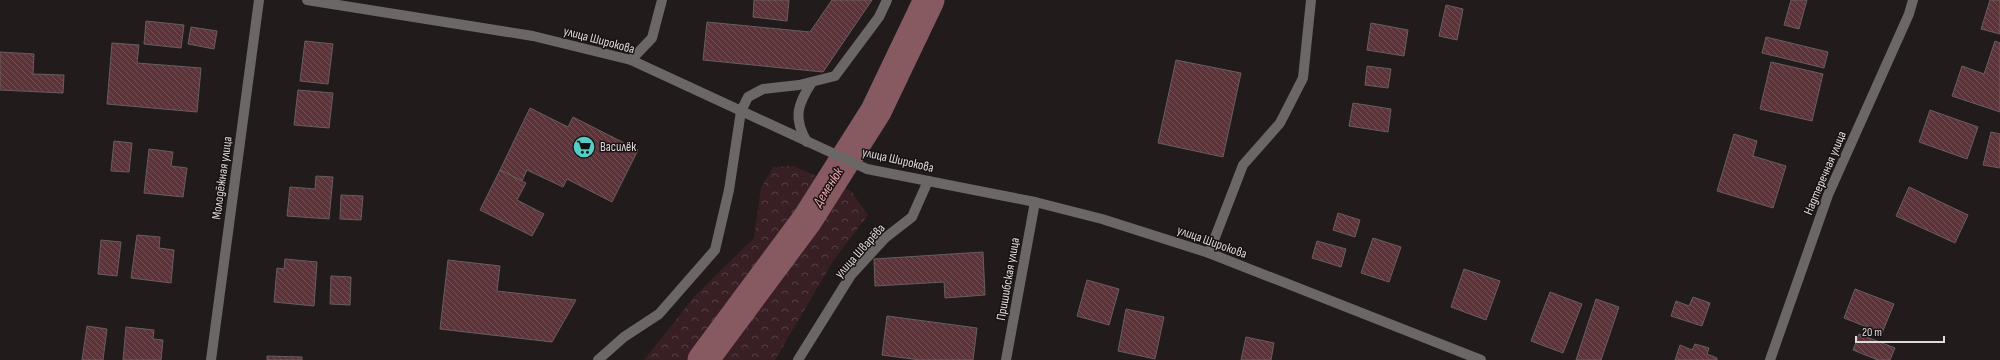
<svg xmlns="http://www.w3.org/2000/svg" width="2000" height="360" viewBox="0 0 2000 360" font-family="'Sofia Sans Condensed',sans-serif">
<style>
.forest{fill:url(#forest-crowns)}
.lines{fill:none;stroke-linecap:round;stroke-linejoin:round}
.canal{stroke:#865a60;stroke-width:31}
.building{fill:url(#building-back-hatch);stroke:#675e5f}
.minor{stroke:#6b6767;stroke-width:10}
.labels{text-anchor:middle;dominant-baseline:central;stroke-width:3;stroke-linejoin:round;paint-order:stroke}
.street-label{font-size:13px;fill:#dfdadb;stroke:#181212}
.poi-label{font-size:13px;fill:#dfdadb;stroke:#181212;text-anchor:start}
.water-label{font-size:14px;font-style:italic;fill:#f1a6b1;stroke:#181212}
</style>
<defs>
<pattern id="forest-crowns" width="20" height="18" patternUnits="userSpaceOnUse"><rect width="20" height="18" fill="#381f23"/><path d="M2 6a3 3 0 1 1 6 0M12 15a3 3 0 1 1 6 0" fill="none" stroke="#543f42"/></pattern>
<pattern id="building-back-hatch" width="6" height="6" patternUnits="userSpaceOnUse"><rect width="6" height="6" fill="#5b3339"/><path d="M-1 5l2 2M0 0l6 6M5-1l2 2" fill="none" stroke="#725055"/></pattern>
</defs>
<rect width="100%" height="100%" fill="#221b1b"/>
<path class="forest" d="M793,166L851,191L868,215L833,261L775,360H644L694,297L754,238L761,188L773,167Z"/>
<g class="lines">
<path class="canal" d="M703,360L807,220L876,111L929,0"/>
</g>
<g class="building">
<path d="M754,0H789L787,21L753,17Z"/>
<path d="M832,0H872L823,72L703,60L707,22L810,32Z"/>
<path d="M1791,0H1807L1799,29L1784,25Z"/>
<path d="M1990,0H2000V34L1981,29Z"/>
<path d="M1446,5L1463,9L1457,40L1439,36Z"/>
<path d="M146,21L184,25L181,48L144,44Z"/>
<path d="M1371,23L1408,30L1404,56L1367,50Z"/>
<path d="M191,27L217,31L214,49L188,44Z"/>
<path d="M1766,37L1828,52L1824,68L1762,53Z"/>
<path d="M305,41L333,44L328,84L300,81Z"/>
<path d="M1995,41L2000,43V112L1952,96L1962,66L1984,74Z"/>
<path d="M112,43L139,45L137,63L201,68L197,112L107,104Z"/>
<path d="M0,52L34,54L33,74L64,75L63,93L0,90Z"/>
<path d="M1176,60L1241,73L1223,157L1158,143Z"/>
<path d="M1771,62L1823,74L1812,121L1760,109Z"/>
<path d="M1367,66L1391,69L1388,88L1365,85Z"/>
<path d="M298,90L333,93L329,128L294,125Z"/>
<path d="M1353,103L1391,109L1388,132L1349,126Z"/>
<path d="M530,108L568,127L573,117L638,150L612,202L567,179L563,187L527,170L522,181L500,170Z"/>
<path d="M1930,110L1978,127L1967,159L1919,142Z"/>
<path d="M1991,132L2000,134V168L1983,165Z"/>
<path d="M1734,134L1757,141L1753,156L1786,166L1773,208L1717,191Z"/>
<path d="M114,141L132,143L129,172L111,171Z"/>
<path d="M149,149L173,152L171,166L187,168L183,197L144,193Z"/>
<path d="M500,170L526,183L517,200L544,214L532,236L480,210Z"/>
<path d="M316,176L333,177L329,219L287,216L290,187L315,189Z"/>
<path d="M1909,187L1968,215L1955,243L1896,216Z"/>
<path d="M341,195L363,196L361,220L340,219Z"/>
<path d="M1338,213L1360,220L1355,237L1333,230Z"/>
<path d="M137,235L160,237L159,248L174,250L171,283L131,278Z"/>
<path d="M1373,238L1401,247L1389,282L1361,273Z"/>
<path d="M101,240L121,242L117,276L98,274Z"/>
<path d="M1317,241L1346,249L1341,267L1312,258Z"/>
<path d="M983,252L985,295L945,298L944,282L875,286L874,259Z"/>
<path d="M285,259L317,262L314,306L274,302L277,268L284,269Z"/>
<path d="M448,260L500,266L497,291L576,300L552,342L440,329Z"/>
<path d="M1464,269L1500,281L1486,320L1451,307Z"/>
<path d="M331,276L351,277L350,305L330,304Z"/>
<path d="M1087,280L1119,289L1109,325L1077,316Z"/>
<path d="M1855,289L1894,304L1882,333L1844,318Z"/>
<path d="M1550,292L1582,304L1563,353L1531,341Z"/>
<path d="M1693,297L1710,303L1702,326L1671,316L1676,301L1689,306Z"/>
<path d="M1596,299L1619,307L1601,360H1576Z"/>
<path d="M1126,309L1164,317L1155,359L1118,351Z"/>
<path d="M887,316L977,328L973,360H920L882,355Z"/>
<path d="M87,326L107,329L103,360H82Z"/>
<path d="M126,327L154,330L153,339L163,340L161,360H123Z"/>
<path d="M1859,334L1895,348L1890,360H1878L1853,350Z"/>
<path d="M1246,337L1274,343L1271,360H1241Z"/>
<path d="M1695,344L1709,348L1707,354L1717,358V360H1675L1680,345L1692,350Z"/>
<path d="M267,356L302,357V360H267Z"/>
</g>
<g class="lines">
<g class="minor">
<path d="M307,0L533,36L631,60L867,169L1035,202L1102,219L1209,253L1481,360"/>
<path d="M631,60L652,38L662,0"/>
<path d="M807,142C793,118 797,105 812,82"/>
<path d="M1209,253L1243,165L1280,123L1303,78L1311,0"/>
<path d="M211,360L259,0"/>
<path d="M598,360L624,337L659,314L715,250L729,190L741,111L748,97L763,89L799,85L835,76L879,17L887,0"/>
<path d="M798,360L851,275L885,238L912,217L928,181"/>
<path d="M1006,360L1035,202"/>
<path d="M1770,360L1828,195L1909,14L1913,0"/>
</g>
</g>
<defs>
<g id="supermarket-disc" transform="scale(1.15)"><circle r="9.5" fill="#54cdc6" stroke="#181212"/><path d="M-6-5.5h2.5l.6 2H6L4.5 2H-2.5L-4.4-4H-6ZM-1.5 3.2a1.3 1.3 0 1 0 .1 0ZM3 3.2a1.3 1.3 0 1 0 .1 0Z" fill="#111"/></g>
</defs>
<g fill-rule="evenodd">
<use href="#supermarket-disc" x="584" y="147"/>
</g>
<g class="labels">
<g class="street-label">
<text transform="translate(599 40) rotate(15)">улица Широкова</text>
<text transform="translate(898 160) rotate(13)">улица Широкова</text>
<text transform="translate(1825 173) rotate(-67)">Надтеречная улица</text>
<text transform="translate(222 178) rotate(-82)">Молодёжная улица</text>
<text transform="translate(1212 242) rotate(20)">улица Широкова</text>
<text transform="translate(860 251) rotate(-48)">улица Шварёва</text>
<text transform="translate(1008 279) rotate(-80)">Пришибская улица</text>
</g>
<g class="poi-label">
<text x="600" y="147">Василёк</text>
</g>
<g class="water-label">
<text transform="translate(828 187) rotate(-57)">Деменюк</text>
</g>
</g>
<path d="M1856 336v6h88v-6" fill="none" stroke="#dfdadb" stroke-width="2"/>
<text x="1862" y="336" font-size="12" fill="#dfdadb" stroke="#181212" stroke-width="3" paint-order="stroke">20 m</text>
</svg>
